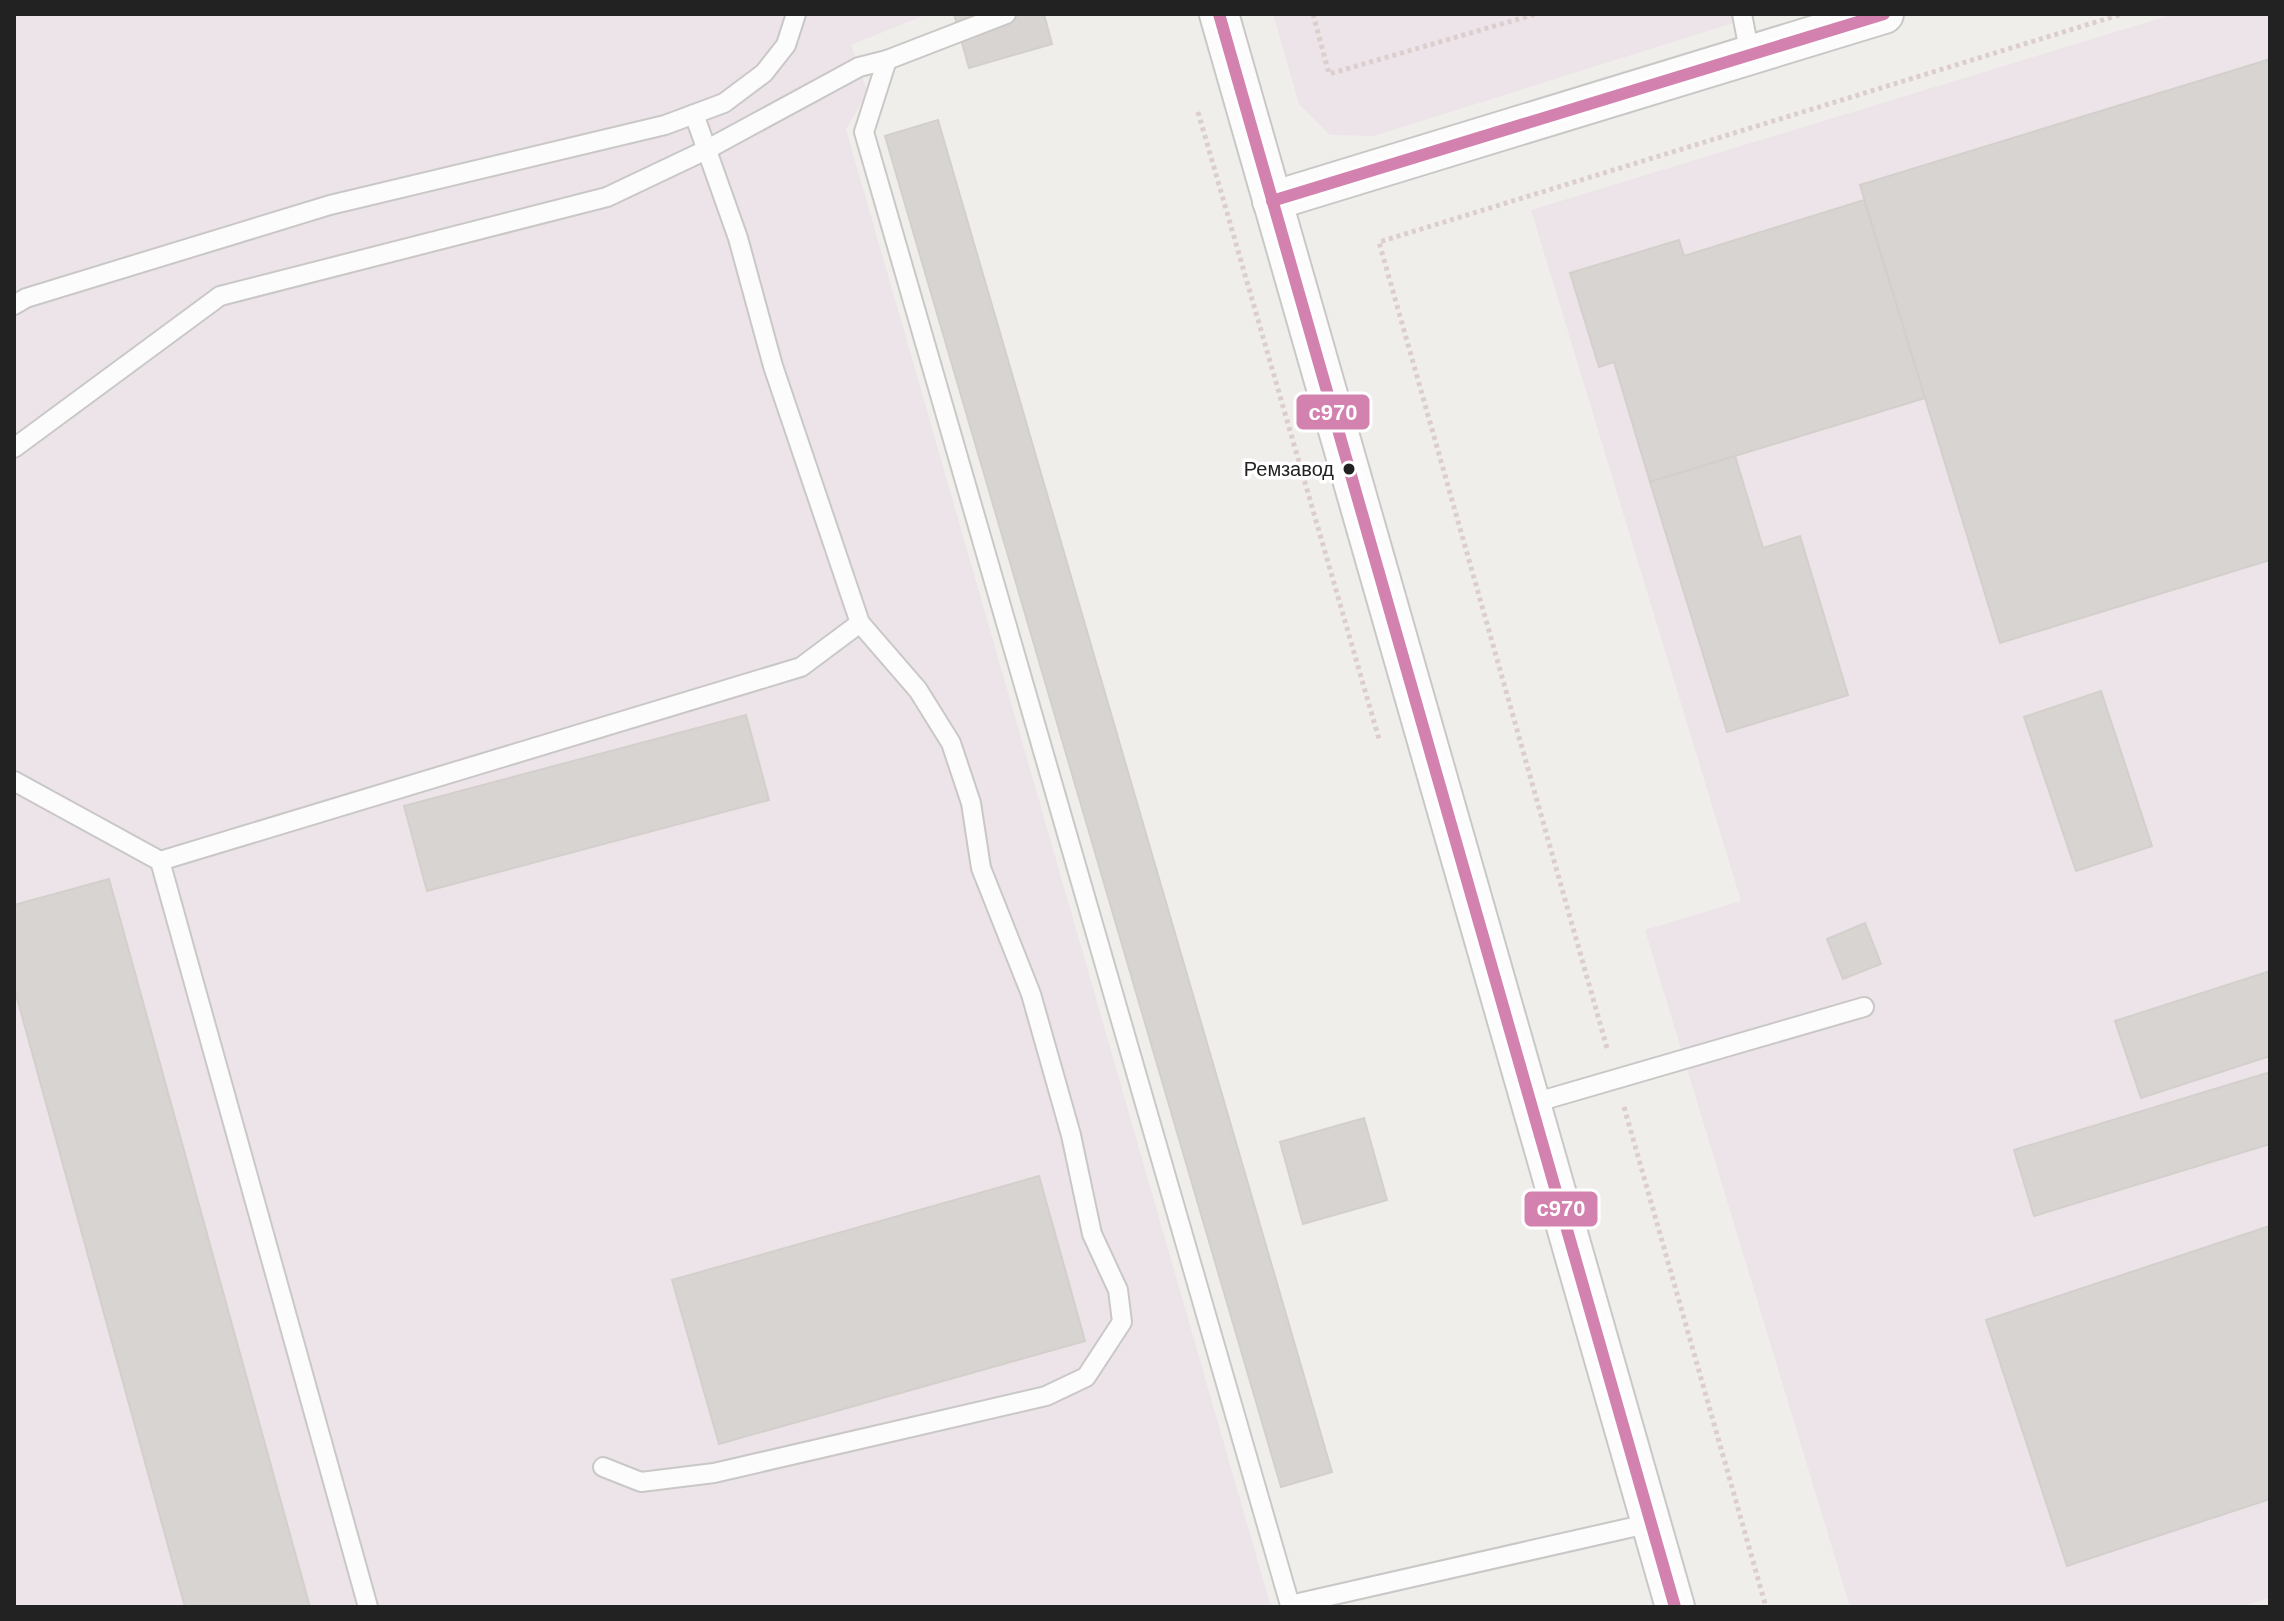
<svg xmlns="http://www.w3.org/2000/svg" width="2284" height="1621" viewBox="0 0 2284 1621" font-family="Helvetica,sans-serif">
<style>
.industrial{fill:#ede4e9}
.building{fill:#d7d4d2;stroke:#d3d0cc;stroke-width:2}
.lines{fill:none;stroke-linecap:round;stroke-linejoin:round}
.service-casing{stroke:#c9c8c7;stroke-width:22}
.minor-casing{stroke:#c9c8c7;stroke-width:42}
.path{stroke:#dccecd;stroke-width:5;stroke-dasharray:4 4;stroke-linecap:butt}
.service{stroke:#fdfcfc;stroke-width:18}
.minor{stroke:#fdfcfc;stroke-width:38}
.bus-1-casing{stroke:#fff;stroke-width:18}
.bus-1{stroke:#d382af;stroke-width:12}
.bus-dot{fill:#222;stroke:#fff;stroke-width:3}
.labels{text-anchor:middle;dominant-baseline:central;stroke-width:7;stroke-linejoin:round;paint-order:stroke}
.bus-label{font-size:20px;fill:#222;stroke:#fff;text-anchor:end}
.line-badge{stroke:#fff;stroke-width:3}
.badge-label{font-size:22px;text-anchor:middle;font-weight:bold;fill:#fff}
</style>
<rect width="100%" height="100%" fill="#f0eeeb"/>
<g class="industrial">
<path d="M14,14H928L851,45L868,92L846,129L1271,1607H14Z"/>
<path d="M1273,14H1762L1374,136L1330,135L1299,104Z"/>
<path d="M2174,14H2270V1598L2239,1607H1850L1645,930L1741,901L1531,210Z"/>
</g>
<g class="building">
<path d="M954,14H1044L1052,44L969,68Z"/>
<path d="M2270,59V560L2000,643L1860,185Z"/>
<path d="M938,120L1332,1472L1281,1487L885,136Z"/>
<path d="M1864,200L1925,398L1650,482L1614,362L1599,367L1570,273L1679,240L1684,256Z"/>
<path d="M1735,456L1763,548L1800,536L1848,695L1727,732L1650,482Z"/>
<path d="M2101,691L2152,846L2076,871L2024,717Z"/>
<path d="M746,715L769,800L427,891L404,806Z"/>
<path d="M109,879L310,1607H185L14,987V905Z"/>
<path d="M1865,923L1881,964L1843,979L1827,939Z"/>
<path d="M2270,971V1056L2141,1098L2115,1021Z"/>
<path d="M2270,1072V1144L2034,1216L2014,1150Z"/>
<path d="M1364,1118L1387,1200L1303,1224L1280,1142Z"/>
<path d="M1039,1176L1085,1341L719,1444L672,1280Z"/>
<path d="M2270,1226V1499L2067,1566L1986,1320Z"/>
</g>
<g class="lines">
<g class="service-casing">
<g id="service">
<path d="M1006,14L887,60L864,132L1290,1605L1651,1523"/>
<path d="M1742,14L1750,55"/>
<path d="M14,305L26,298L330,205L665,125L724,103L764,73L786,45L796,14"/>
<path d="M14,448L220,296L607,197L706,150L859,67L887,60"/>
<path d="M14,781L160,861L368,1607"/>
<path d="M160,861L801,667L860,623"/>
<path d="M1530,1104L1864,1007"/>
<path d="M603,1467L641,1482L714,1473L1046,1396L1086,1377L1122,1322L1118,1290L1092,1234L1071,1135L1031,994L981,868L971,803L951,743L918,690L860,623L773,366L738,238L694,114"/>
</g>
</g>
<g class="minor-casing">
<g id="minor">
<path d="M1219,14L1675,1607"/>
<path d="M1272,201L1884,14"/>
</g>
</g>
<g class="path">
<path d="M1313,14L1329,74L1536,14"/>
<path d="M1198,112L1379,739"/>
<path d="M1607,1048L1379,242L2122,14"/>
<path d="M1624,1107L1766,1607"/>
</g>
<use href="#service" class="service"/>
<use href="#minor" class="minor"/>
<g class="bus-1-casing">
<g id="bus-1">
<path d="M1219,14L1675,1607"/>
<path d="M1272,201L1884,14"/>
</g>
</g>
<use href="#bus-1" class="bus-1"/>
</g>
<circle class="bus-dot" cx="1349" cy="469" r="7"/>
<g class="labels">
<g class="bus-label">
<text x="1334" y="469">Ремзавод</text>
</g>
</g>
<g class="line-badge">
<rect x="1295" y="393" width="76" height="38" rx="8" fill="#d382af"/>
<rect x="1523" y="1190" width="76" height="38" rx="8" fill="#d382af"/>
</g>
<g class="badge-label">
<text x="1333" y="420">с970</text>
<text x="1561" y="1216">с970</text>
</g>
<rect width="2284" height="1621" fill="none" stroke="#222222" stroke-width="32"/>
</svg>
